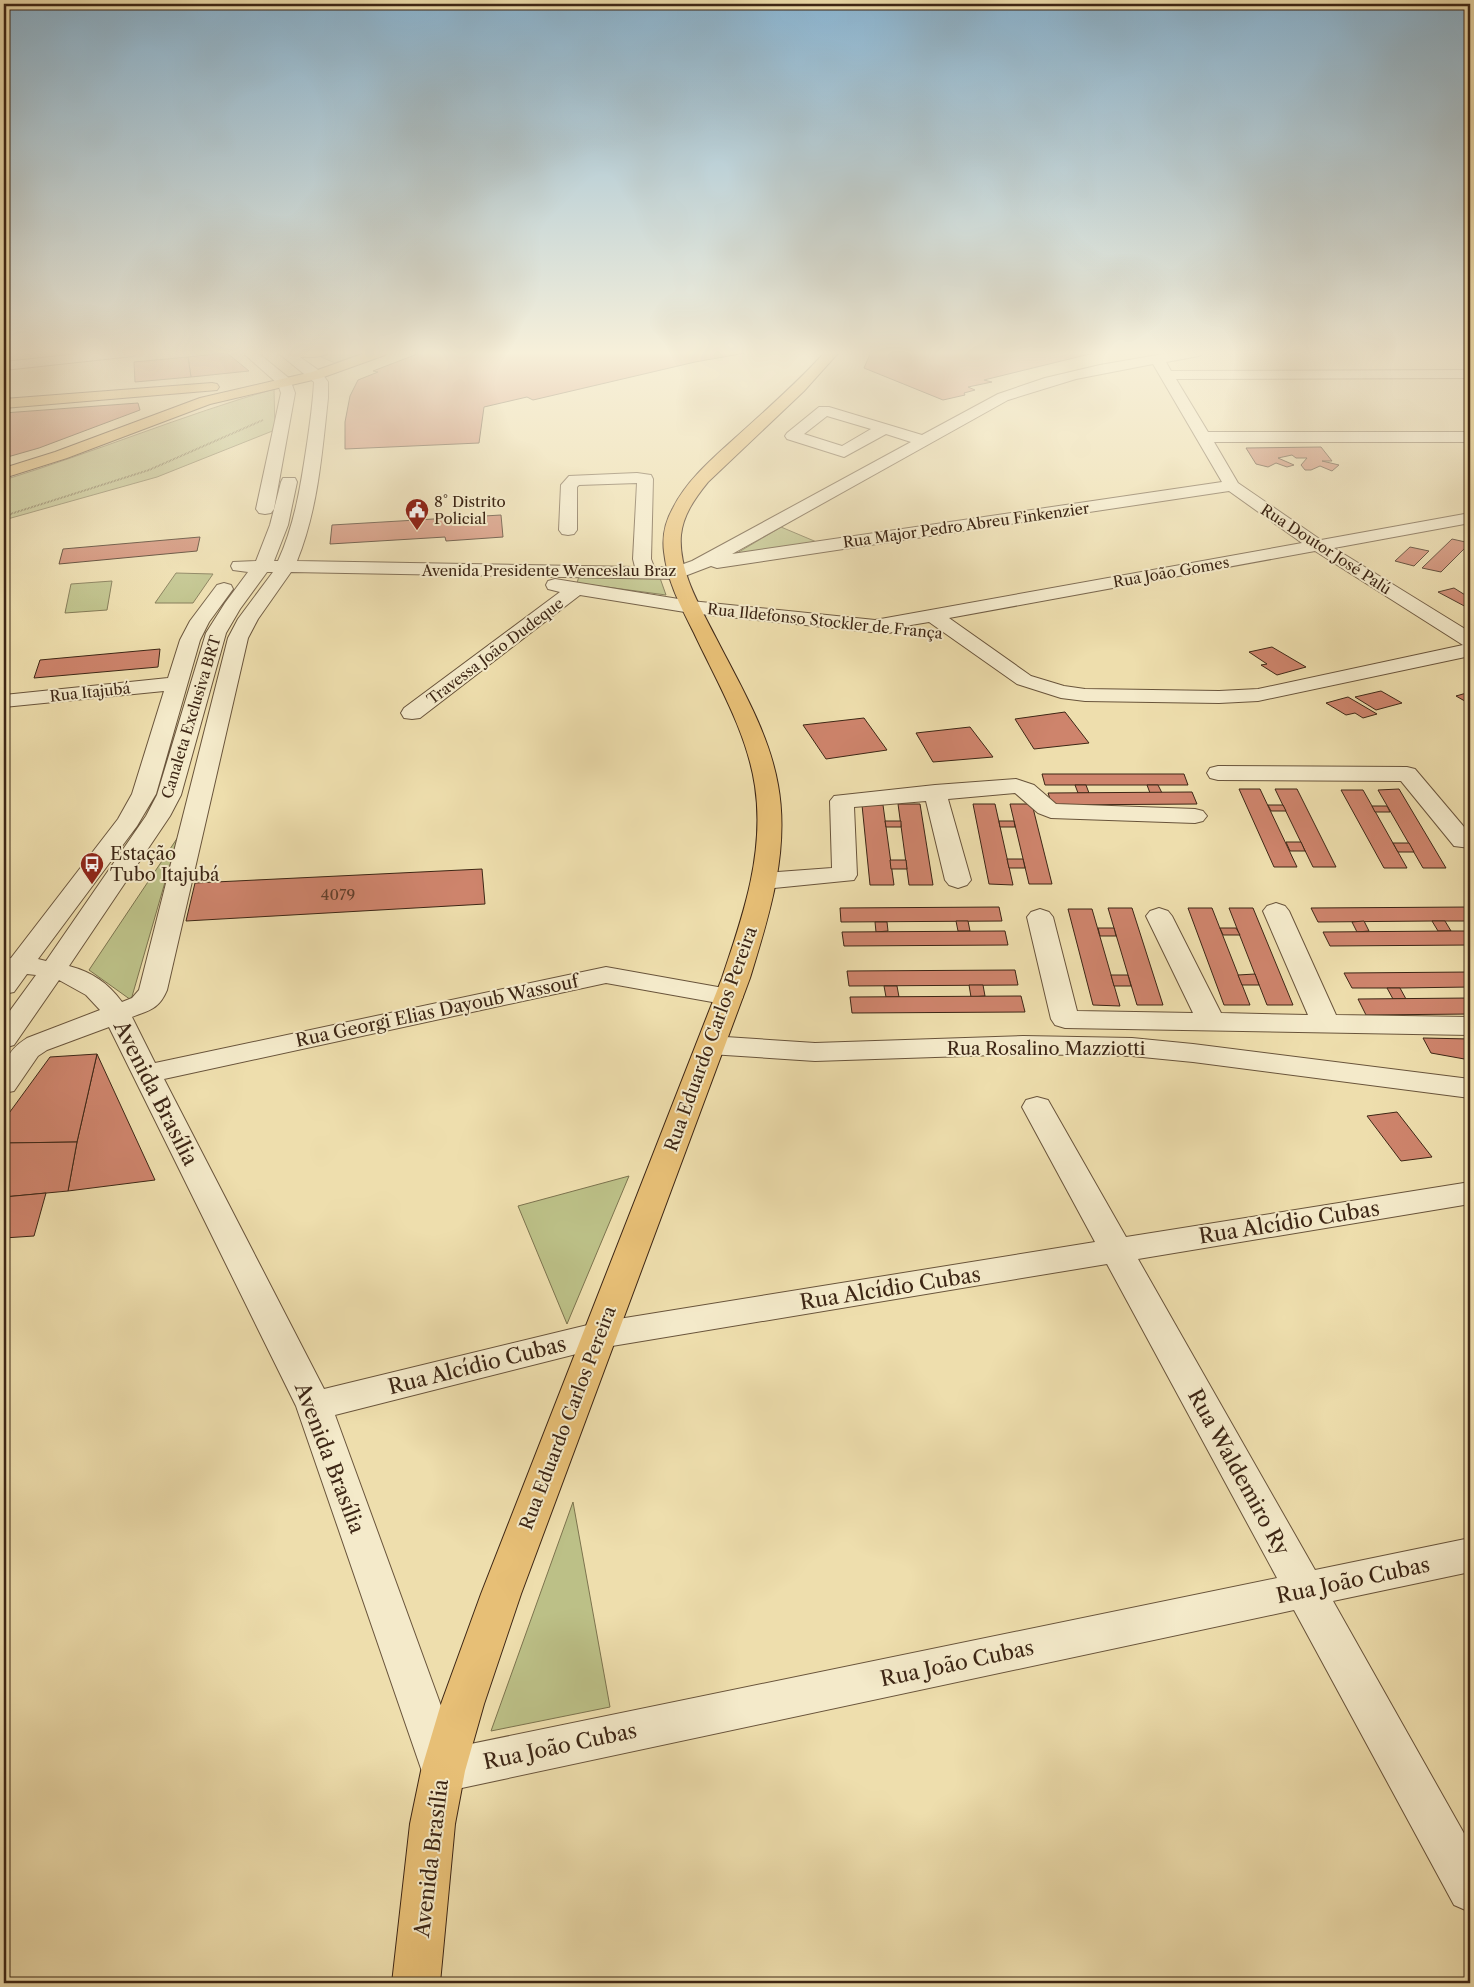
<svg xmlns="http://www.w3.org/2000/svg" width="1474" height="1987" viewBox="0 0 1474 1987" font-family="'Libre Caslon Text',serif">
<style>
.green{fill:#bcc087;stroke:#7c734e}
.building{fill:#ce846c;stroke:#3d2615}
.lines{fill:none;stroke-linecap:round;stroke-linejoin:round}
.minor-casing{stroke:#69543b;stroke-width:2}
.major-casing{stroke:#3d2615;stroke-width:2}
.path{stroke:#3d2615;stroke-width:2;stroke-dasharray:0.5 1;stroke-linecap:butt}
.minor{fill:#f4eaca;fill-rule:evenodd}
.major{fill:#e7bf76;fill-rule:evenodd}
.labels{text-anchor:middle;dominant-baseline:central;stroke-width:4;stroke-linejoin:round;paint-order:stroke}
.far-poi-label{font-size:15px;fill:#3d2615;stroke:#f4eaca;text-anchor:start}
.far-street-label{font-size:15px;fill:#3d2615;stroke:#f4eaca}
.number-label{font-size:15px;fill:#613e2b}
.poi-label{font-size:18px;fill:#3d2615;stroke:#f4eaca;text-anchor:start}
.street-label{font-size:18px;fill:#3d2615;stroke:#f4eaca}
.near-street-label{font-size:21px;fill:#3d2615;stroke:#f4eaca}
</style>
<rect width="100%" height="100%" fill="#eedead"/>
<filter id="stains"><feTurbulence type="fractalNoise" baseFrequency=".004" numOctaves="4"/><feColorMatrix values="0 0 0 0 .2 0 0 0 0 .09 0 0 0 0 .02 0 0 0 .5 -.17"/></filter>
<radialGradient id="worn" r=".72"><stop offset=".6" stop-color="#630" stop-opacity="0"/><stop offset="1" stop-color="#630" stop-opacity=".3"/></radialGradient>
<g class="green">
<path d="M336,352H365L335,363L321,357Z"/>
<path d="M274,389L275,430L157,477L4,520V480C95,452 183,415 274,389Z"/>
<path d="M781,527L819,543L732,556Z"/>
<path d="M176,573L213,574L193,603H155Z"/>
<path d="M579,576L660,578L666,595L577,583Z"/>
<path d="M112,581L107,610L65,613L71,584Z"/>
<path d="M178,837L131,1000L89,970Z"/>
<path d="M629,1176L567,1324L518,1206Z"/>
<path d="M573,1502L610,1707L491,1731Z"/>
</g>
<g class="building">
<path d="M419,352H751L695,362L533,400L527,397L484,407L479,443L345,449V422L350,396L358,380L378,372L373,371L420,353Z"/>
<path d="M871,352H1098L984,380L992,382L968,387L975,390L964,393L965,395L943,400L864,368Z"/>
<path d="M227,353L249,371L191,377L188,357Z"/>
<path d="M188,357L191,377L135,382L134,362Z"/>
<path d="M138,403L140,410L39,448L4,458V413Z"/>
<path d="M1321,447L1332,461H1322L1339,465L1332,471L1320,466L1311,470H1305L1301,465L1307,458H1296L1292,455L1278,458L1294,465L1287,467L1276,463L1268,467L1256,464L1246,448Z"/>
<path d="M501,515L503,537L446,541L445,537L330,544L332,525Z"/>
<path d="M200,537L197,551L59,564L63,549Z"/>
<path d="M1452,539L1470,543L1441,572L1422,568Z"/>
<path d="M1410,547L1429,551L1414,566L1395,561Z"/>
<path d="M1454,588L1470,598V609L1438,592Z"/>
<path d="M1272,647L1306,667L1277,675L1261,665L1267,664L1249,652Z"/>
<path d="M160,649L158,667L34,678L40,660Z"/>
<path d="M1381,691L1402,703L1376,710L1355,697Z"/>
<path d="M1470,692V704L1456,696Z"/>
<path d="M1348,697L1377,714L1363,718L1355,713L1346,715L1326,703Z"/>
<path d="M1065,712L1089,743L1034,749L1015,719Z"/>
<path d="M864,718L887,750L826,759L803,725Z"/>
<path d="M970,727L993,757L933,762L916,733Z"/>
<path d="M1042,774H1184L1188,785H1045Z"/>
<path d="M1075,785H1086L1089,793H1078Z"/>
<path d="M1147,785H1158L1162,793H1150Z"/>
<path d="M1239,789H1260L1297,867H1274Z"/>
<path d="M1275,789H1297L1336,867H1313Z"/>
<path d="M1399,789L1446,868H1423L1378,790Z"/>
<path d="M1341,790H1363L1407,868H1384Z"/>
<path d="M1192,792L1197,804L1052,805L1048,793Z"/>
<path d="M898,804H920L933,885H909Z"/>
<path d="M973,804H995L1013,885L989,884Z"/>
<path d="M1010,804H1032L1052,884H1029Z"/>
<path d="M862,805H883L894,885H870Z"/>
<path d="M1268,805H1283L1286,811H1271Z"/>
<path d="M1372,806H1387L1390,812H1375Z"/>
<path d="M885,821H901V827H886Z"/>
<path d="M999,821H1014L1015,827H1000Z"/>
<path d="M1286,842H1301L1305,851H1290Z"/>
<path d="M1393,843H1409L1414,852H1398Z"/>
<path d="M1007,859H1023L1025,868H1009Z"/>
<path d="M890,860H906L907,869H891Z"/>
<path d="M482,869L485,904L186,921L195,883Z"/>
<path d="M999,907L1002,921L841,922L840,908Z"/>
<path d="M1470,907V921H1432L1318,922L1311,908Z"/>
<path d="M1108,908H1132L1163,1005H1137Z"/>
<path d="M1188,908H1212L1250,1005H1224Z"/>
<path d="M1229,908H1253L1293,1005H1267Z"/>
<path d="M1068,909H1092L1120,1006L1093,1005Z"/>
<path d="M956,921H968L970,931H958Z"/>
<path d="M1364,921L1369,931L1357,932L1352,922Z"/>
<path d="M1432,921H1445L1451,931H1438Z"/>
<path d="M875,922H887L888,931L876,932Z"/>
<path d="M1098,928H1114L1116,936H1100Z"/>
<path d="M1220,928H1236L1240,935H1223Z"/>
<path d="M1005,931L1008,945L844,946L842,932Z"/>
<path d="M1451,931H1470V945L1330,946L1323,932Z"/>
<path d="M1015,970L1018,985L849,986L847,971Z"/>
<path d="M1470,972V987L1400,988H1352L1344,973Z"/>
<path d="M1255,974L1259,985H1242L1238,975Z"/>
<path d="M1111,975H1128L1131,986H1114Z"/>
<path d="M969,985H983L985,996L971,997Z"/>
<path d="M884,986H897L899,997H886Z"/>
<path d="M1387,988H1400L1406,999H1393Z"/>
<path d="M1021,996L1025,1012L852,1013L850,997Z"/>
<path d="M1470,998V1014L1366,1015L1358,999Z"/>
<path d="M1423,1038L1470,1039V1060L1431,1053Z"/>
<path d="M97,1054L155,1180L68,1191L77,1142Z"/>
<path d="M97,1054L77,1142L4,1143V1120L50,1057Z"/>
<path d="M1397,1112L1432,1157L1401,1161L1367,1116Z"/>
<path d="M77,1142L68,1191L4,1197V1143Z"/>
<path d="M46,1193L34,1236L4,1238V1197Z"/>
</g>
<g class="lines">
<g class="minor-casing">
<g id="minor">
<path d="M97,352H140L133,356L4,370V362Z"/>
<path d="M242,352H257L290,379L295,393L274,509L271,513L265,514L259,513L256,509L281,393L278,384Z"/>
<path d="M277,352H293L321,372L328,382V398C322,453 318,509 297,561L635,567L633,559L637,483L579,485L577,487V530L574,534L568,535L562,534L559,530L561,485L569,476L637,473L651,475L653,479L651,559L654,567H675L692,561L911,442L886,434L844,457L787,439L785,436L787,433L819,407H829L922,435L998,394L1045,378L1100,365L1175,352H1206L1199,356L1166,362L1171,371L1470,370V378L1176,379L1208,432H1470V442H1214L1238,483L1321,540L1470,513V523L1334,548L1470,632V656L1258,701L1219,703L1085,701L1061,698L1017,684L929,622L899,627L896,631L889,633L872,632L691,613L580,595L420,718L412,719L404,718L401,713L404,708L560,592L548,589L546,585L548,581L555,579L691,601L875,620L1302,543L1229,491L717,568L711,566L677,579L291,572L258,619L248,638L167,990C159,1009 150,1010 132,1017L155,1063L606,967L729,989L739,991L743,997L739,1003L729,1005L606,983L164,1079L324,1389L600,1322L1095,1242L1022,1107L1026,1100L1037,1097L1048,1100L1126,1237L1470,1182V1204L1138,1259L1315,1570L1470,1538V1572L1333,1601L1470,1844V1912L1454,1905L1294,1610L443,1792L427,1786L296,1406L109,1027L47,1050L38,1056L14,1091L4,1093C4,1067 2,1054 27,1038L100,1010L86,995L59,980L14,1045L4,1048V1019L36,975L27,974L14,992L4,994V959L11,958L118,819L132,794L164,691L4,707V695L168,678L180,640L190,621L217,585L224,583L231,585L233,589L209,622L200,640L156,794L137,826L38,959L46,961L146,816L157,795L206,633L225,603L248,572L233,570L231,566L233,562L256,561L270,525L281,482L283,478H295L297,482L288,525L274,561H278C295,524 301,484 307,444C310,423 313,403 314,382ZM1153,364L1222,482L732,554L1008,400L1076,379ZM827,416L871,429L842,446L804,434ZM1315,551L1463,645L1258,689L1219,691L1085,689L1064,686L1031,676L949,618ZM267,572H273L238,619L228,638L139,990L132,998L122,1002C108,983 92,972 69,966L170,816L181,795L226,633L240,609ZM1107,1264L1277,1578L456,1747L335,1415L600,1348Z"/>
<path d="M1218,766L1407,767L1415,769L1470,834V848L1454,846L1401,781L1218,780L1210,778L1207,773L1210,768Z"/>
<path d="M1016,779L1034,785L1056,804L1195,809L1203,811L1207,816L1203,821L1195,823L1051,818L1038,813L1015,793L948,799L971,880L967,885L958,888L949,885L945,880L926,801L854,807L857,875L854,880L764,889L755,886L751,881L755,876L764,873L832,868L830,801L834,796L935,785Z"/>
<path d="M1276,903L1285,906L1289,911L1336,1015L1470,1017V1035L1065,1028L1055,1025L1051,1019L1027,917L1031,912L1040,909L1049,912L1053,917L1077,1011L1193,1013L1146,916L1150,911L1159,908L1168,911L1172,916L1221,1013L1308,1015L1263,911L1267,906Z"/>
<path d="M710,1036L815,1043L1023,1036L1132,1038L1193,1044L1470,1079V1098L1193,1062L1132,1056L1023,1054L815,1061L710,1054L700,1051L696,1045L700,1039Z"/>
</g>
</g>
<g class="major-casing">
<g id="major">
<path d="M283,352H329C324,359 288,359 283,352Z"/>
<path d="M368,352H387L385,355L321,378L210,404L67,458L4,478V468L55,452L200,398L312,372Z"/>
<path d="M825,352H839L804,391L708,482C695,498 683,515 681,535C678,571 701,608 716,638C740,685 769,733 778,785C790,851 769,916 750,978L521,1594L484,1704L465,1771L455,1824L440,1983H392L410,1824L421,1771L441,1704L481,1594L722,978C743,916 765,853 755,786C747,732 717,682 694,633C681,607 667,581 664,552C662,536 665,522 673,508C687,480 712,459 735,438C766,410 797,383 825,352Z"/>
<path d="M212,383L217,384L219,387L217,390L4,408V399Z"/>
</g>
</g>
<path class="path" d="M4,516L149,470L263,420"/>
<use href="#minor" class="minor"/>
<use href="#major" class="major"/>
</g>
<linearGradient id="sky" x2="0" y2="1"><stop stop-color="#8ab6d4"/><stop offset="0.56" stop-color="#f7f0da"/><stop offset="1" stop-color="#f7f0da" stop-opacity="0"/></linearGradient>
<rect width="1474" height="630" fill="url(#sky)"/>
<defs>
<g id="civic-pin" transform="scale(1.25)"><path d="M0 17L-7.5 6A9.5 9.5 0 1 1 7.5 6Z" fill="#8f2418" stroke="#f4eaca"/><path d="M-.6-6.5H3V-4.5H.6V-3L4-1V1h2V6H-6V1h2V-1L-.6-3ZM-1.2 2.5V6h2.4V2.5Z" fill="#fff"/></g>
<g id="bus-pin" transform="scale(1.25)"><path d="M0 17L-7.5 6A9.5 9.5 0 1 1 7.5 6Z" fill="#8f2418" stroke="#f4eaca"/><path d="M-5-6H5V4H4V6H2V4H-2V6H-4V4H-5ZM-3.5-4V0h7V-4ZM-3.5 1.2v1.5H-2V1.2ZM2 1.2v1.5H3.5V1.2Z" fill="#fff"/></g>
</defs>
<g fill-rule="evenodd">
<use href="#civic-pin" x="417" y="510"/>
<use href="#bus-pin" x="92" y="864"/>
</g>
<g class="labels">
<g class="far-poi-label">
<text x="434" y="501">8° Distrito<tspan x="434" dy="17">Policial</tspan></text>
</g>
<g class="far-street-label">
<text transform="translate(966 525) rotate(-8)">Rua Major Pedro Abreu Finkenzier</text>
<text transform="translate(1326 549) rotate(33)">Rua Doutor José Palú</text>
<text x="549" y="570">Avenida Presidente Wenceslau Braz</text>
<text transform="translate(1171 572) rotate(-10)">Rua João Gomes</text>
<text transform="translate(825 621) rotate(6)">Rua Ildefonso Stockler de França</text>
<text transform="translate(495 651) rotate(-37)">Travessa João Dudeque</text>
<text transform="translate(90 692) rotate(-6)">Rua Itajubá</text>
<text transform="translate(191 717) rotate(-73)">Canaleta Exclusiva BRT</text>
</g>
<g class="number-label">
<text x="338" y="894">4079</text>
</g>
<g class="poi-label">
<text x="110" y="854">Estação<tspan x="110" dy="21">Tubo Itajubá</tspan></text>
</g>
<g class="street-label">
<text transform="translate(437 1011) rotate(-12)">Rua Georgi Elias Dayoub Wassouf</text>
<text transform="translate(711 1039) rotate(-70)">Rua Eduardo Carlos Pereira</text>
<text x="1046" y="1049">Rua Rosalino Mazziotti</text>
<text transform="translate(568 1418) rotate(-69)">Rua Eduardo Carlos Pereira</text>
</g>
<g class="near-street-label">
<text transform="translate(156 1093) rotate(63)">Avenida Brasília</text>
<text transform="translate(1289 1222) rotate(-9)">Rua Alcídio Cubas</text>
<text transform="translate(890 1288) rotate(-9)">Rua Alcídio Cubas</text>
<text transform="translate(477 1365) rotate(-14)">Rua Alcídio Cubas</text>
<text transform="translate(330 1458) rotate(69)">Avenida Brasília</text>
<text transform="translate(1239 1472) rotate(61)">Rua Waldemiro Ry</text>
<text transform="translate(1353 1580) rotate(-12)">Rua João Cubas</text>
<text transform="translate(957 1663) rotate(-12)">Rua João Cubas</text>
<text transform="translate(560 1746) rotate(-12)">Rua João Cubas</text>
<text transform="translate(431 1858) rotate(-83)">Avenida Brasília</text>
</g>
</g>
<rect width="1474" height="1987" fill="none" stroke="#eedead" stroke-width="20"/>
<rect x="5" y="5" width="1464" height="1977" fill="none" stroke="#3d2615" stroke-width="2.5"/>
<rect x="10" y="10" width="1454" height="1967" fill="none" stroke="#3d2615"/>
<rect width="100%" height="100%" filter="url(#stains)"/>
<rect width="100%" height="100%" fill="url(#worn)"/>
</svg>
